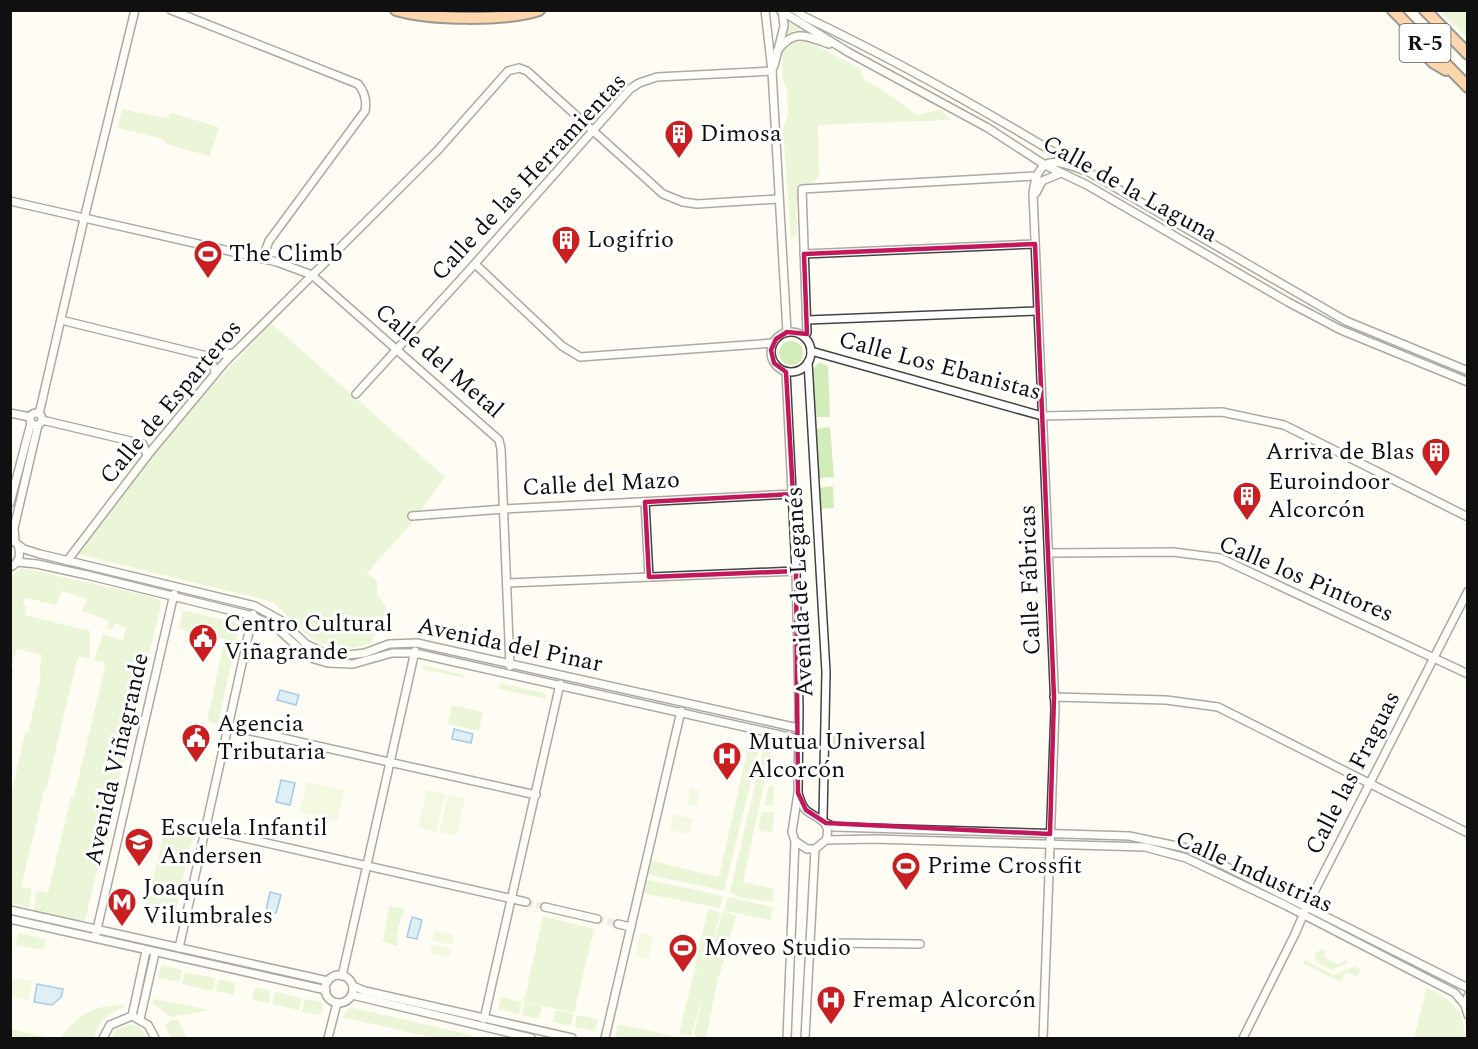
<svg xmlns="http://www.w3.org/2000/svg" width="1478" height="1049" viewBox="0 0 1478 1049" font-family="Spectral,serif">
<style>
.green{fill:#d2edba}
.pitch{fill:#e4f3cc}
.water{fill:#b5ddfa;stroke:#3790d5;stroke-width:1.5}
.lines{fill:none;stroke-linecap:round;stroke-linejoin:round}
.minor-tunnel{stroke:#dbd9d1;stroke-width:7;stroke-dasharray:7 3.5;stroke-linecap:butt}
.minor-casing{stroke:#434343;stroke-width:10}
.highway-casing{stroke:#212121;stroke-width:14}
.minor{stroke:#fff;stroke-width:7}
.highway{stroke:#fba755;stroke-width:10}
.marked{fill:none;stroke:#c2185b;stroke-width:4.5;stroke-linejoin:round}
.labels{text-anchor:middle;dominant-baseline:central;stroke-width:6;stroke-linejoin:round;paint-order:stroke}
.shield{fill:#fff;stroke:#585858;stroke-width:1.5}
.shield-label{font-size:22px;font-weight:bold;fill:#101010}
.poi-label{font-size:24px;fill:#101010;stroke:#fff;text-anchor:start}
.street-label{font-size:24px;fill:#101010;stroke:#fff}
</style>
<rect width="100%" height="100%" fill="#fffdf3"/>
<g class="green">
<path d="M1440,11H1467V38Z"/>
<path d="M787,19L807,31H794L785,35Z"/>
<path d="M803,39L860,68L864,79L890,95L917,115L939,110L952,120L818,125L819,177C790,198 797,202 797,235L791,239L783,129L788,114L787,89L782,78V53L789,43Z"/>
<path d="M122,109L165,118L172,113L219,127L210,156L169,145L160,138L117,128Z"/>
<path d="M271,323L445,477L411,524L367,573L377,581V594L387,609L371,643L354,648L321,644L308,636L273,602L77,554L184,416Z"/>
<circle cx="791" cy="353" r="12"/>
<path d="M819,362L828,366L830,417H815L813,370Z"/>
<path d="M830,427L834,477L819,478L815,429Z"/>
<path d="M833,486L834,508L820,509L818,488Z"/>
<path d="M22,568L158,598L161,604L85,921L33,912L37,890L47,893L49,889L71,797H74L105,667L104,662L94,660L103,634L123,640L126,627L115,624L113,630L107,628L108,620L82,611L87,599L76,596V595L61,591L57,605L25,598L23,605L27,607L25,615L90,631V659L79,656L77,660L46,791H44L22,883V887L32,889L29,908L11,903V795L25,733H28L41,676L39,675L42,655L17,649L11,668L14,669L11,684V576Z"/>
<path d="M183,610L240,624L218,724L207,721L225,639L179,629Z"/>
<path d="M423,665L465,675L464,678L422,669Z"/>
<path d="M500,683L547,694L546,699L499,689Z"/>
<path d="M452,705L483,712L479,731L448,724Z"/>
<path d="M831,733H839L838,751H830Z"/>
<path d="M749,743L760,745L724,891L646,874L649,860L719,877Z"/>
<path d="M764,746L772,747L743,882L774,889L773,902L741,898L730,892Z"/>
<path d="M769,786H774L773,806L764,805Z"/>
<path d="M762,811L774,813L772,833L758,830Z"/>
<path d="M165,830L193,836L174,918L145,911Z"/>
<path d="M645,879L723,896L720,908L642,893Z"/>
<path d="M728,897L772,907L771,920L724,911Z"/>
<path d="M389,906L405,909L404,914H402L396,938L398,939L397,946L383,942Z"/>
<path d="M708,909L720,912L706,974L722,912L736,915L719,977L714,976L718,978L706,1038L696,1037L694,1034L703,994L691,1036L679,1034L694,972L702,973L694,971Z"/>
<path d="M543,916L594,929L574,1013L523,1001L526,993Z"/>
<path d="M18,933L46,939L43,950L15,945Z"/>
<path d="M1321,949L1325,951L1324,957L1338,964L1346,960L1348,963L1332,970L1316,962L1315,954Z"/>
<path d="M1305,960L1334,975L1355,966L1361,970L1357,977L1346,972L1340,982L1303,963Z"/>
<path d="M161,965L182,970L179,982L158,978Z"/>
<path d="M185,972L216,978L212,991L182,984Z"/>
<path d="M219,979L236,983L233,995L216,991Z"/>
<path d="M255,987L271,991L269,1003L252,1000Z"/>
<path d="M1427,988C1447,997 1469,1012 1463,1038H1414Z"/>
<path d="M275,992L302,998L299,1010L272,1004Z"/>
<path d="M501,997L522,1002L519,1014L498,1009Z"/>
<path d="M154,999L210,1010L171,1017L152,1003Z"/>
<path d="M305,999L322,1002L323,1006L321,1015L302,1012Z"/>
<path d="M525,1002L542,1006L539,1019L522,1015Z"/>
<path d="M124,1005L123,1008C108,1013 98,1022 94,1038L61,1037C76,1015 98,1004 124,1005Z"/>
<path d="M350,1007L471,1035L470,1038H434L342,1017Z"/>
<path d="M556,1010L573,1014L571,1026L553,1022Z"/>
<path d="M577,1015L598,1019L595,1031L575,1027Z"/>
<path d="M171,1020H178L187,1038H171L165,1026Z"/>
<path d="M130,1024L140,1027L148,1038H111L117,1029Z"/>
<path d="M618,1024L682,1038H626L615,1036Z"/>
<path d="M11,1029L50,1038H11Z"/>
</g>
<g class="pitch">
<path d="M306,782L344,791L337,821L300,812Z"/>
<path d="M690,788L700,791L696,807L687,805Z"/>
<path d="M427,790L445,794L436,832L418,828Z"/>
<path d="M448,794L465,799L456,836L439,832Z"/>
<path d="M673,814L693,819L689,834L669,830Z"/>
<path d="M435,930L454,935L452,945L432,941Z"/>
<path d="M641,933L653,936L649,959L636,956Z"/>
<path d="M431,944L451,948L450,958L430,953Z"/>
<path d="M11,977L32,981L28,1000L11,996Z"/>
</g>
<g class="water">
<path d="M280,690L299,695L296,705L277,700Z"/>
<path d="M454,729L473,734L471,743L452,739Z"/>
<path d="M281,780L295,783L290,805L276,802Z"/>
<path d="M270,892L281,895L276,913L266,911Z"/>
<path d="M412,917L422,920L417,939L407,937Z"/>
<path d="M37,984L63,989L61,997L52,1005L34,1002Z"/>
</g>
<g class="lines">
<g class="minor-tunnel">
<path d="M526,902L545,907"/>
<path d="M597,919L618,924"/>
</g>
<g class="minor-casing">
<g id="minor">
<path d="M171,10L358,84C365,92 367,100 365,111L269,241L262,259"/>
<path d="M765,10L772,71L787,332"/>
<path d="M780,10L848,52L988,128L1045,165L1087,185L1288,302L1341,330L1468,382"/>
<path d="M795,10L805,17C896,60 984,110 1070,162"/>
<path d="M777,51C794,28 806,36 829,44"/>
<path d="M774,66L784,26L782,10"/>
<path d="M1080,167L1346,321L1468,371"/>
<path d="M1036,193L1042,181L1061,173"/>
<path d="M10,201L277,262L312,275L499,440L501,449L510,666"/>
<path d="M804,254L1035,244"/>
<path d="M475,264L562,346L580,357L773,343"/>
<path d="M61,320L207,356L214,367L215,373"/>
<path d="M807,320L1038,311"/>
<circle cx="791" cy="352" r="20"/>
<path d="M803,336L807,333L802,189L1035,176"/>
<path d="M811,351L1042,416L1222,412L1284,425L1468,517"/>
<path d="M207,356L233,353"/>
<path d="M808,362L826,672L823,819"/>
<path d="M786,372L796,571L799,708L798,793L792,832L795,841L807,849H815L826,840C832,821 819,820 807,811C802,807 800,800 798,793"/>
<path d="M356,394L471,268L630,89L639,83L657,77L772,71"/>
<path d="M10,413L30,417"/>
<circle cx="36" cy="419" r="6"/>
<path d="M39,414L84,219L135,10"/>
<path d="M42,420L143,444L147,456"/>
<path d="M645,502L649,577"/>
<path d="M10,503L31,423"/>
<path d="M412,516L504,509L793,494"/>
<path d="M10,539L24,549L40,554L255,606L282,621L306,644L322,652L339,656L365,653L389,644L417,643L798,728"/>
<path d="M15,541L14,528L38,425"/>
<path d="M1049,553L1173,552L1220,558L1468,674"/>
<path d="M67,561L151,451L225,362L438,150L508,71L519,68L527,71L663,194L683,202L697,204L778,199"/>
<path d="M17,562L37,564L87,575L253,616L278,629L302,651L314,659L328,663L353,664L392,653H415L798,739"/>
<path d="M10,567C20,563 21,555 18,545"/>
<path d="M508,583L796,571"/>
<path d="M1054,697L1166,700L1218,707L1468,833"/>
<path d="M228,729H242L536,795"/>
<path d="M826,823L834,827L1129,836L1191,849L1468,988"/>
<path d="M205,829L526,902"/>
<path d="M826,840L874,839L1145,847L1186,858L1285,905L1455,993L1465,1005"/>
<path d="M545,907L597,919"/>
<path d="M10,910L328,981"/>
<path d="M10,919L326,990"/>
<path d="M618,924L631,927"/>
<path d="M95,938L174,594"/>
<path d="M830,943L920,944"/>
<path d="M179,948L253,614"/>
<circle cx="339" cy="989" r="14"/>
<path d="M342,976L415,651"/>
<path d="M353,986L365,991L572,1038"/>
<path d="M352,995L531,1038"/>
<path d="M1468,996L1465,1005L1468,1015"/>
<path d="M132,1016L146,951"/>
<path d="M140,1019L155,953"/>
<path d="M484,1019L560,684"/>
<path d="M103,1038L110,1025L132,1016L148,1025L155,1038"/>
<path d="M328,1038L337,1003"/>
<path d="M605,1038L681,711"/>
<path d="M787,1038L795,841"/>
<path d="M805,1038L815,849"/>
<path d="M1043,1038L1055,709L1033,193C1038,155 1054,159 1083,170"/>
<path d="M1243,1038L1295,934L1307,906L1468,591"/>
</g>
</g>
<g class="highway-casing">
<g id="highway">
<path d="M396,10C430,20 506,21 539,10"/>
<path d="M1393,10L1468,87"/>
<path d="M1425,10L1468,54"/>
<path d="M1415,44L1434,63L1446,70"/>
</g>
</g>
<use href="#minor" class="minor"/>
<use href="#highway" class="highway"/>
</g>
<path d="M0 0H1478V1049H0ZM1035,244L1054,697L1050,834L826,823L806,810L798,793L796,571L649,577L645,502L793,494L786,372L774,363L771,350L776,339L787,332L807,334L804,254Z" fill="#fffdf3" fill-opacity=".55" fill-rule="evenodd"/>
<path class="marked" d="M1035,244L1054,697L1050,834L826,823L806,810L798,793L796,571L649,577L645,502L793,494L786,372L774,363L771,350L776,339L787,332L807,334L804,254Z"/>
<defs>
<g id="building-pin" transform="scale(1.5)"><path d="M0 17L-7.5 6A9.5 9.5 0 1 1 7.5 6Z" fill="#c91f21" stroke="#fff"/><path d="M-4-6H4V6H1V3H-1V6H-4ZM-2.5-4.3h1.7v1.8h-1.7ZM.8-4.3h1.7v1.8H.8ZM-2.5-1h1.7V.8h-1.7ZM.8-1h1.7V.8H.8Z" fill="#fff"/></g>
<g id="stadium-pin" transform="scale(1.5)"><path d="M0 17L-7.5 6A9.5 9.5 0 1 1 7.5 6Z" fill="#c91f21" stroke="#fff"/><path d="M0-5a6.5 5 0 1 0 0 10a6.5 5 0 1 0 0-10ZM-3.5-1.8h7v3.6h-7Z" fill="#fff"/></g>
<g id="civic-pin" transform="scale(1.5)"><path d="M0 17L-7.5 6A9.5 9.5 0 1 1 7.5 6Z" fill="#c91f21" stroke="#fff"/><path d="M-.6-6.5H3V-4.5H.6V-3L4-1V1h2V6H-6V1h2V-1L-.6-3ZM-1.2 2.5V6h2.4V2.5Z" fill="#fff"/></g>
<g id="hospital-pin" transform="scale(1.5)"><path d="M0 17L-7.5 6A9.5 9.5 0 1 1 7.5 6Z" fill="#c91f21" stroke="#fff"/><path d="M-5-5h3v3.5h4V-5h3V5h-3V1.5h-4V5h-3Z" fill="#fff"/></g>
<g id="school-pin" transform="scale(1.5)"><path d="M0 17L-7.5 6A9.5 9.5 0 1 1 7.5 6Z" fill="#c91f21" stroke="#fff"/><path d="M0-5L7-2L0 1L-7-2ZM-4 1L0 2.5L4 1V4Q0 6-4 4Z" fill="#fff"/></g>
<g id="metro-pin" transform="scale(1.5)"><path d="M0 17L-7.5 6A9.5 9.5 0 1 1 7.5 6Z" fill="#c91f21" stroke="#fff"/><path d="M-5.5 5V-5H-3L0 0L3-5H5.5V5H3V-.5L0 4L-3-.5V5Z" fill="#fff"/></g>
</defs>
<g fill-rule="evenodd">
<use href="#building-pin" x="679" y="134"/>
<use href="#building-pin" x="566" y="240"/>
<use href="#stadium-pin" x="208" y="254"/>
<use href="#building-pin" x="1436" y="452"/>
<use href="#building-pin" x="1247" y="496"/>
<use href="#civic-pin" x="203" y="638"/>
<use href="#civic-pin" x="196" y="738"/>
<use href="#hospital-pin" x="727" y="756"/>
<use href="#school-pin" x="139" y="842"/>
<use href="#stadium-pin" x="906" y="866"/>
<use href="#metro-pin" x="122" y="902"/>
<use href="#stadium-pin" x="683" y="948"/>
<use href="#hospital-pin" x="831" y="1000"/>
</g>
<g class="labels">
<rect class="shield" x="1399.5" y="24" width="51" height="38" rx="4.5"/>
<g class="shield-label">
<text x="1425" y="43">R-5</text>
</g>
<g class="poi-label">
<text x="700" y="134">Dimosa</text>
<text x="587" y="240">Logifrio</text>
<text x="229" y="254">The Climb</text>
<text x="1415" y="452" text-anchor="end">Arriva de Blas</text>
<text x="1268" y="482">Euroindoor<tspan x="1268" dy="28">Alcorcón</tspan></text>
<text x="224" y="624">Centro Cultural<tspan x="224" dy="28">Viñagrande</tspan></text>
<text x="217" y="724">Agencia<tspan x="217" dy="28">Tributaria</tspan></text>
<text x="748" y="742">Mutua Universal<tspan x="748" dy="28">Alcorcón</tspan></text>
<text x="160" y="828">Escuela Infantil<tspan x="160" dy="28">Andersen</tspan></text>
<text x="927" y="866">Prime Crossfit</text>
<text x="143" y="888">Joaquín<tspan x="143" dy="28">Vilumbrales</tspan></text>
<text x="704" y="948">Moveo Studio</text>
<text x="852" y="1000">Fremap Alcorcón</text>
</g>
<g class="street-label">
<text transform="translate(529 177) rotate(-47)">Calle de las Herramientas</text>
<text transform="translate(1130 189) rotate(29)">Calle de la Laguna</text>
<text transform="translate(439 361) rotate(41)">Calle del Metal</text>
<text transform="translate(940 366) rotate(15)">Calle Los Ebanistas</text>
<text transform="translate(171 402) rotate(-50)">Calle de Esparteros</text>
<text transform="translate(601 484) rotate(-3)">Calle del Mazo</text>
<text transform="translate(1306 579) rotate(23)">Calle los Pintores</text>
<text transform="translate(1030 580) rotate(-92)">Calle Fábricas</text>
<text transform="translate(800 592) rotate(-93)">Avenida de Leganés</text>
<text transform="translate(510 645) rotate(12)">Avenida del Pinar</text>
<text transform="translate(117 759) rotate(-77)">Avenida Viñagrande</text>
<text transform="translate(1353 773) rotate(-63)">Calle las Fraguas</text>
<text transform="translate(1254 872) rotate(24)">Calle Industrias</text>
</g>
</g>
<rect width="1478" height="1049" fill="none" stroke="#101010" stroke-width="24"/>
</svg>
